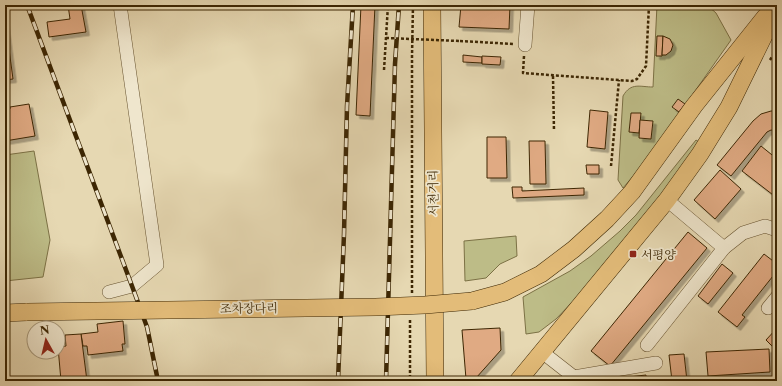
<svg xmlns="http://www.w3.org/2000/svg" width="782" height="386" viewBox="0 0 782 386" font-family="'Libre Caslon Text','Noto Serif KR',serif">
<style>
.green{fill:#bdbc87;stroke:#7c7145}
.building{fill:#e0aa83;stroke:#3c2603;filter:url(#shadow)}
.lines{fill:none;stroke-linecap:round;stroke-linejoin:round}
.minor-casing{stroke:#66522f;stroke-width:14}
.major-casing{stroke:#3c2603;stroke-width:18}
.path{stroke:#3c2603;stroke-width:2.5;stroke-dasharray:3 2;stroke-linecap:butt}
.minor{stroke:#efe6cd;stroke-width:13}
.major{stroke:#e3bc79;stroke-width:17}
.tram{stroke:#3c2603;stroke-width:1}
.rail-casing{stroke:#3c2603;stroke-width:4.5}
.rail{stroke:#efe6cd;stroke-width:3;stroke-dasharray:9;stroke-linecap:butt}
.major-bridge-casing{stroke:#3c2603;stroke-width:18;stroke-linecap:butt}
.path-bridge{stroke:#3c2603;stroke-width:2.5;stroke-dasharray:3 2;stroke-linecap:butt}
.major-bridge{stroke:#e3bc79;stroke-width:17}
.poi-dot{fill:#8f2418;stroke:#efe6cd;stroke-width:1.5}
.labels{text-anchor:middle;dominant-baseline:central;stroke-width:3.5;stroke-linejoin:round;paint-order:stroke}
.street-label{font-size:12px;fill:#3c2603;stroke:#efe6cd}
.poi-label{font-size:12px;fill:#3c2603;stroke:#efe6cd;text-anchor:start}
</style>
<defs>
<filter id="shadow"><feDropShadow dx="3.5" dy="3.5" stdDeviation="0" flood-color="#0004"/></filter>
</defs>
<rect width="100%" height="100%" fill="#e6d8b2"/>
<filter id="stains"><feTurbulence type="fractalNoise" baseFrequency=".005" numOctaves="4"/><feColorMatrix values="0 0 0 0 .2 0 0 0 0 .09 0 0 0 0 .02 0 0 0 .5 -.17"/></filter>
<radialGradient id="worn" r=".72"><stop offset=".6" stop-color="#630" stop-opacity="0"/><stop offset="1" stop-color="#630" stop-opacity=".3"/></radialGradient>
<g class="green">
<path d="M657,5H707L716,13L731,40L645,162L623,188L618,180L623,96C631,82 640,87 653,87Z"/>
<path d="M696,140L702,144L578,296L556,319L539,332L526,334L523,297L570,271L591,256L620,231L636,215Z"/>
<path d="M34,151L50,240L43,277L5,281V155Z"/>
<path d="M516,236L517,256L500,264L486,278L465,281L464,241Z"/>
</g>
<g class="building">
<path d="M68,5H81L86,32L49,37L47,22L70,19Z"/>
<path d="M361,5H375L370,116L356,115Z"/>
<path d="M461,5H510L509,29L459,27Z"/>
<path d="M5,19L13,79L5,80Z"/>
<path d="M657,36H663L662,56H656Z"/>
<path d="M663,36L670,39L673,45L671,51L666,55H662Z"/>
<path d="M463,55L482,57V63L463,62Z"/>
<path d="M482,56L501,57L500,65L482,64Z"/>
<path d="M678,99L685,104L679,112L672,107Z"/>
<path d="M29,104L35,136L5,141V110L10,109V107Z"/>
<path d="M590,110L608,112L605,149L587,147Z"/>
<path d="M771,111H777V131L771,130L767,132L731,176L717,165L753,121L761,114Z"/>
<path d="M631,113H641L639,133L629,132Z"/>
<path d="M640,120L653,121L651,139L639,138Z"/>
<path d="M487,137H506L507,178H487Z"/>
<path d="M529,141H545L546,184H530Z"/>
<path d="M761,146L777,159V198L742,171Z"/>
<path d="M586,165H599V174H587Z"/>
<path d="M720,170L741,189L715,219L694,200Z"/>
<path d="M512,187H522V191L584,188V195L513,198Z"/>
<path d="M688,232L707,248L610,366L591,351Z"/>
<path d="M764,254L777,264V276L776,278L773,276L742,315L745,317L737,327L718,312Z"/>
<path d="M722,264L733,273L708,304L698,296Z"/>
<path d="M123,321L125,344H122L123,351L88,355L87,346H83L81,334L98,332L97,324Z"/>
<path d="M500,328L501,350L476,378L466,379L462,330Z"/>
<path d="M777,328V351L766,340Z"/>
<path d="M81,334L87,381H61L58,347L66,346L65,335Z"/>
<path d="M769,349L770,372L708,376L706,352Z"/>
<path d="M684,354L687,381H672L669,355Z"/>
<path d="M646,375V381H611V379Z"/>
</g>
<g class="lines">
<g class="minor-casing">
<g id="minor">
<path d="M525,45L528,5"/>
<path d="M667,200L724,248"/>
<path d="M109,292L132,286L157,265L120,5"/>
<path d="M768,308L777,297"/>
<path d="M647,345L724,248L743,233L765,226L777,230"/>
<path d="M542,352L574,377L576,381"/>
<path d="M574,377L656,363"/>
</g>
</g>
<g class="major-casing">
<g id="major">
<path d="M432,5L435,381"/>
<path d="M472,301L505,292L541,274L574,249L607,219L632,192L694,106L765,17"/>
<path d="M5,313L27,312"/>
<path d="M518,381L667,200L700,154L729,107L777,9"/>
</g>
</g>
<g class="path">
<path d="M460,41L514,44"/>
<path d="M524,56L523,73L632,81L637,79L646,66L649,5"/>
<path d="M770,60L777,49"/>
<path d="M384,70L388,5"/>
<path d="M553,76L554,131"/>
<path d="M611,166L619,80"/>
<path d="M412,293V56L413,5"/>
<path d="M410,320V381"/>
</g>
<use href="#minor" class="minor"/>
<use href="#major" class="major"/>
<path class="tram" d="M769,5L777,10"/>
<g class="rail-casing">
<g id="rail">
<path d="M27,5L132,286L147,327L158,381"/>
<path d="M338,381L344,234L347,106L353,5"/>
<path d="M386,381L395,64L399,5"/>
</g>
</g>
<use href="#rail" class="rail"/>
<g class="major-bridge-casing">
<path id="major-bridge" d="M27,312L376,307L425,305L472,301"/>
</g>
<path class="path-bridge" d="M386,38L460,41"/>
<use href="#major-bridge" class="major-bridge"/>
</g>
<rect class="poi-dot" x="629" y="250" width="8" height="8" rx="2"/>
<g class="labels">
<g class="street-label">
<text transform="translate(433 193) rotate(-91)">서천거리</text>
<text transform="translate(249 308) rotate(-1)">조차장다리</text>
</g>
<g class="poi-label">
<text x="641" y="254">서평양</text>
</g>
</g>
<rect width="782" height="386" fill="none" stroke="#e6d8b2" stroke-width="20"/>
<rect x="6" y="6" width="770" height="374" fill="none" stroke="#3c2603" stroke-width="2"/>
<rect x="10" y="10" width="762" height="366" fill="none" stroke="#3c2603"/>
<g transform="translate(46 340) rotate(352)"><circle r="19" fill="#efe6cd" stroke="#a7997c"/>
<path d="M0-3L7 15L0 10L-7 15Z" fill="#8f2418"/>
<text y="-6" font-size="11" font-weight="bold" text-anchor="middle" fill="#3c2603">N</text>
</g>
<rect width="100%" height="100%" filter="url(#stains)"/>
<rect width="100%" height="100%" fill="url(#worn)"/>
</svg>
